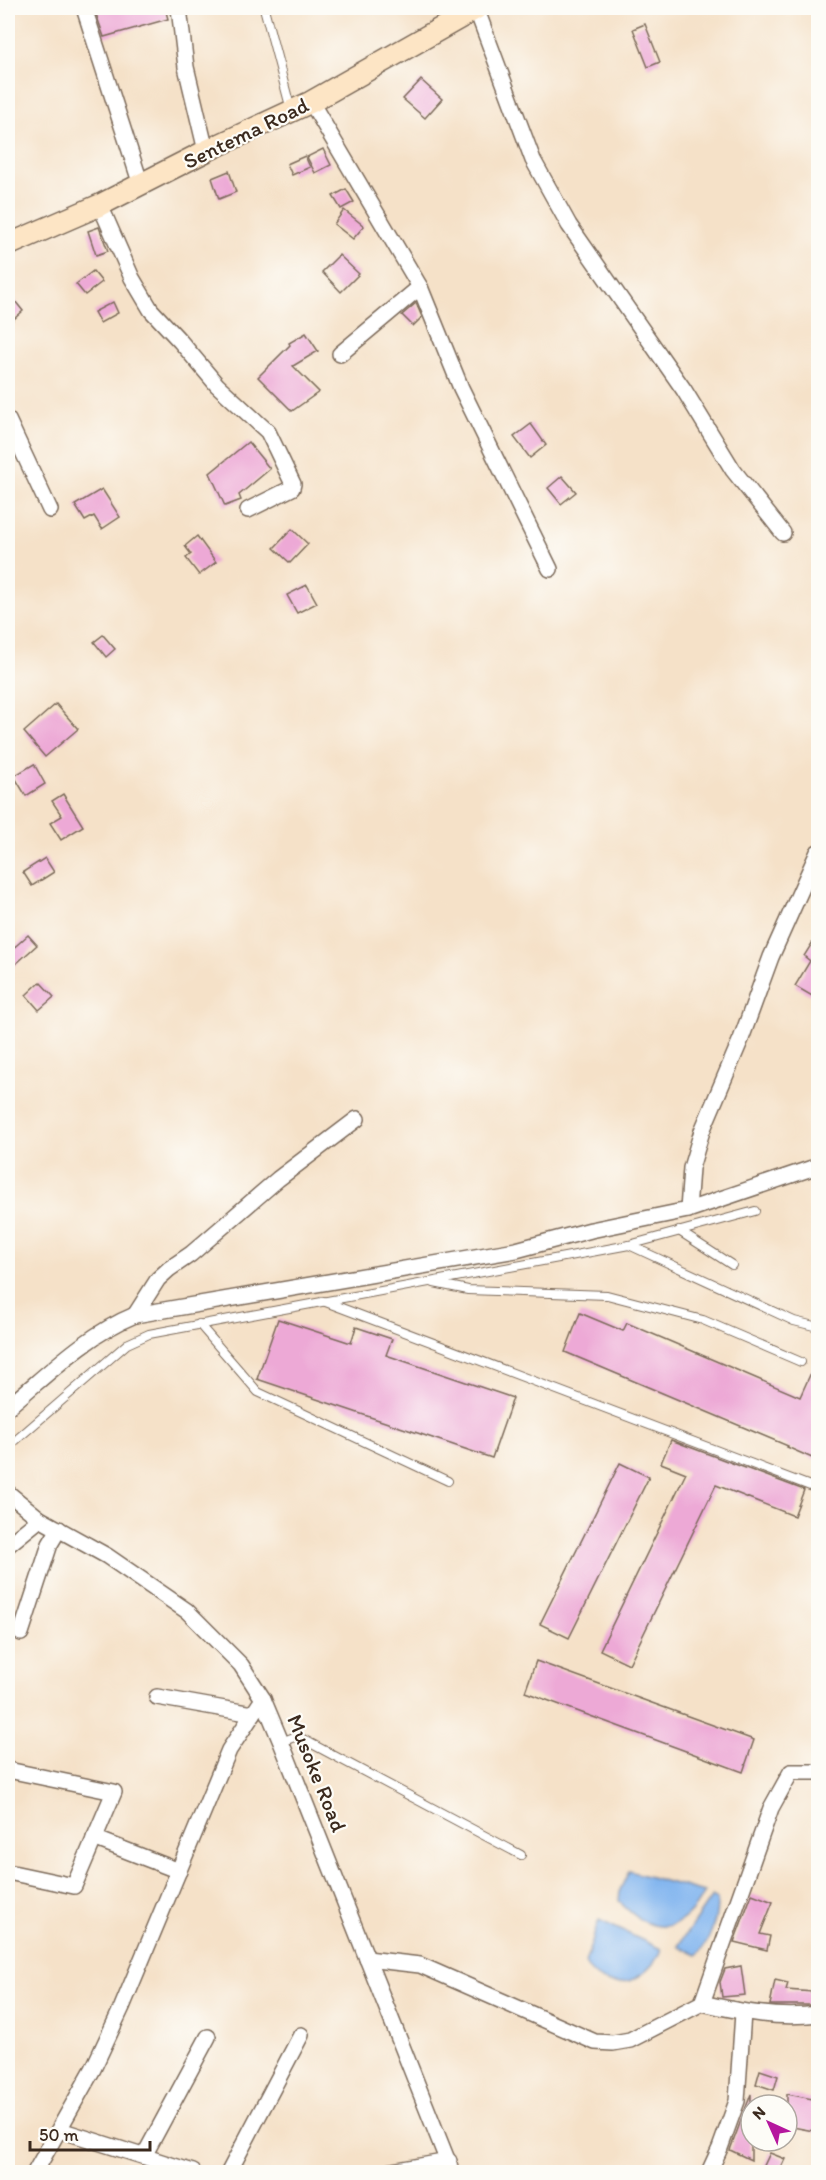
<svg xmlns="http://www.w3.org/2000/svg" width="826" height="2180" viewBox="0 0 826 2180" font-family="Itim,sans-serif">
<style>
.water{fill:#82b5ef;stroke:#5e7086;stroke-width:1.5}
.building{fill:#eda9d6}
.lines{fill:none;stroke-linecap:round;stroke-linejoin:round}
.lane-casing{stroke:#7c6a5a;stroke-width:10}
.street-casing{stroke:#7c6a5a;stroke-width:18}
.secondary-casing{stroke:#7c6a5a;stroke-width:24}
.lane{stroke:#fff;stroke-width:8}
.street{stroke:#fff;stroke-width:15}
.secondary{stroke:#fde5c5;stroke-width:21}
.labels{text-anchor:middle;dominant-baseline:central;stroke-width:4.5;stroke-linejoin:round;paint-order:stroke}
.street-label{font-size:22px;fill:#3b2a1e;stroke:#fdfcf7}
</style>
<rect width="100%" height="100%" fill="#fdfcf7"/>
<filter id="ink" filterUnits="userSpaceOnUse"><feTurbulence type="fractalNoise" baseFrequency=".0167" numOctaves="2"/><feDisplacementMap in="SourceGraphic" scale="12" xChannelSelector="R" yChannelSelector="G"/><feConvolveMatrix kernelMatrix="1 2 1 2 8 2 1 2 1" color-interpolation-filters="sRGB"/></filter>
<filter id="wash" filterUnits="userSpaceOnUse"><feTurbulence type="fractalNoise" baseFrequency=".008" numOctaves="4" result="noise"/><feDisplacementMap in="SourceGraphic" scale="24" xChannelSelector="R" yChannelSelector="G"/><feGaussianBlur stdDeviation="1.35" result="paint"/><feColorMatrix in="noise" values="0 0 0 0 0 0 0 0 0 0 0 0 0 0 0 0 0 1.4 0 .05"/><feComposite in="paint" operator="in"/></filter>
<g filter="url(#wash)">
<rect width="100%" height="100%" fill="#f5e1c8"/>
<g class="water">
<path d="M629,1871L704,1892C682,1936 651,1936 619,1901L620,1890Z"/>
<path d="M712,1896L717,1899C718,1916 710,1943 697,1955L678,1946Z"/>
<path d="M599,1920L661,1949C650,1982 603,1999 585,1963Z"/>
</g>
<g id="blocks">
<g class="building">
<path d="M94,8H165L168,19L104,37Z"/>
<path d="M645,24L660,62L648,67L633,29Z"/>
<path d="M421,80L442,99L425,118L403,99Z"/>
<path d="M323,149L331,165L315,173L307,157Z"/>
<path d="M305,156L310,167L292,175L287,164Z"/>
<path d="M229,171L236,192L219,199L212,178Z"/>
<path d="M346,189L354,202L341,209L333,196Z"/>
<path d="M344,210L364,226L353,239L334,224Z"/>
<path d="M99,227L108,251L96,255L88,231Z"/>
<path d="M339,255L359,274L341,292L322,272Z"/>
<path d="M93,271L102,282L85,295L76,284Z"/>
<path d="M15,301L23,311L8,324V307Z"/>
<path d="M113,302L118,313L100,323L94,312Z"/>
<path d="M416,303L422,317L413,326L402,315Z"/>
<path d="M306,333L318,351L293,366L319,392L292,411L258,377L290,345L289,343Z"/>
<path d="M531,424L546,445L530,458L514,437Z"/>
<path d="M248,442L270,469L239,495L241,500L225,506L210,473Z"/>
<path d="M562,476L576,492L561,504L548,488Z"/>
<path d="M102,489L120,517L102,529L94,516L85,521L75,505Z"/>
<path d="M292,529L308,544L290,563L274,548Z"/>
<path d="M197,536L216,562L199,575L186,558L191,554L185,546Z"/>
<path d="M307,585L317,603L297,613L287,595Z"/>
<path d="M103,635L115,649L106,657L94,642Z"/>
<path d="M56,704L78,729L45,757L24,732Z"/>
<path d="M34,764L45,784L26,796L14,776Z"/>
<path d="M63,794L83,826L61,840L50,823L62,816L52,801Z"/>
<path d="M45,858L54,872L32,886L23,872Z"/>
<path d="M819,932V1000L795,986L810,961L804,956Z"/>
<path d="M28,935L37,945L8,971V953Z"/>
<path d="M40,982L54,997L39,1010L26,995Z"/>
<path d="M580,1313L623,1331L627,1323L800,1397L819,1355V1461L787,1447L788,1446L565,1352Z"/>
<path d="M278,1319L351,1343L356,1327L392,1339L386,1355L513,1398L492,1458L257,1379Z"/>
<path d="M671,1440L804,1490L794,1516L716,1485L629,1664L600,1650L686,1473L661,1463Z"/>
<path d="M620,1463L649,1477L569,1638L540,1624Z"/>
<path d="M536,1661L754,1740L743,1772L525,1692Z"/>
<path d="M752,1894L773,1902L760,1934L770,1936L767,1950L734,1942Z"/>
<path d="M741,1966L745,1995L722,1997L720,1982L725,1969Z"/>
<path d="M775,1980L788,1983L786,1990L814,1992L813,2005H770Z"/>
<path d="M760,2070L778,2076L774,2090L756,2084Z"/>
<path d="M751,2094V2160L730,2150Z"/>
<path d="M787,2094L818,2100L815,2119H819V2132L787,2126Z"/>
<path d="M770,2153L785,2159L779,2172H761Z"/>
</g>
</g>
</g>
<g filter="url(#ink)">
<use href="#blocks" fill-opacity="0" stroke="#7c6a5a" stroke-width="1.5"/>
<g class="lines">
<g class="lane-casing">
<g id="lane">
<path d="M264,8L291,110"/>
<path d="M679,1231L732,1265"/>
<path d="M629,1245L794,1321L818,1327"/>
<path d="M434,1283L468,1290L607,1295L703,1320L801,1362"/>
<path d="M323,1301L818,1489"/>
<path d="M199,1324L258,1392L448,1481"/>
<path d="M8,1447L127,1344L149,1334L629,1245L755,1211"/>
<path d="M281,1742L297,1736L521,1855"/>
</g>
</g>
<g class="street-casing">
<g id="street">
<path d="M84,8L141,185"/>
<path d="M179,8L186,67L206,151"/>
<path d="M476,8L533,160L569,225L684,390L733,470L783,533"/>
<path d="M311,102L420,287L461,388L550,569"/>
<path d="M100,205L132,278L151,310L180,341L217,385L268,432L293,484L292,488L248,510"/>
<path d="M340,354L420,287"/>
<path d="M8,420L50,510"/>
<path d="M688,1210L691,1168L702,1131L741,1039L771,957L818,852"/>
<path d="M135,1315L158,1279L169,1269L191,1254L278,1179L357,1119"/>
<path d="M8,1407C48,1374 86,1335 135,1315L516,1250L591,1230L688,1210L818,1166"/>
<path d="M8,1493L40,1519L107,1556L187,1611L241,1665L263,1699L281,1742L452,2172"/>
<path d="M8,1545L40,1519"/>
<path d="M21,1633L50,1544L59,1529"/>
<path d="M157,1697L253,1714"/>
<path d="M8,1770L114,1792L74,1886L8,1872"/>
<path d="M94,1838L179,1871"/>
<path d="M367,1959L420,1965L595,2042L613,2043L630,2040L702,2003C741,2012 778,2019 818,2014"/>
<path d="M702,2003L771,1808L791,1772H818"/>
<path d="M60,2130L193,2172"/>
<path d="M144,2156L208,2037"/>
<path d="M35,2172L93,2069L122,2007L229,1750L263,1699"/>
<path d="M229,2172L301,2035"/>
<path d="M386,2172L449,2161"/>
<path d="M709,2172L720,2148L737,2101L743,2013"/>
</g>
</g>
<g class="secondary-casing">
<path id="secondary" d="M8,245L100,205L206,151L311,102L477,8"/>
</g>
<use href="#lane" class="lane"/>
<use href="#street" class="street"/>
<use href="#secondary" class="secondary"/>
</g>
</g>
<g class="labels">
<g class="street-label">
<text transform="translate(246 133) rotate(-26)">Sentema Road</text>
<text transform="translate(317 1773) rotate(68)">Musoke Road</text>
</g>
</g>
<rect width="826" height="2180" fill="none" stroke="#fdfcf7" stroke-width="30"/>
<g transform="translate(769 2123) rotate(315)"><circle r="28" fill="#fdfcf7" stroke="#afa8a0" stroke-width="1.5"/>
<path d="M0-4.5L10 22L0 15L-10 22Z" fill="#b5179e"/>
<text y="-9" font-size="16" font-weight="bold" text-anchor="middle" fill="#3b2a1e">N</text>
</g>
<path d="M30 2141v9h120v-9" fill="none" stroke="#3b2a1e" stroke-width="3"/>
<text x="39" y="2141" font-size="18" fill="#3b2a1e" stroke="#fdfcf7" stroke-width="4.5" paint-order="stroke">50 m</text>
</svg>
